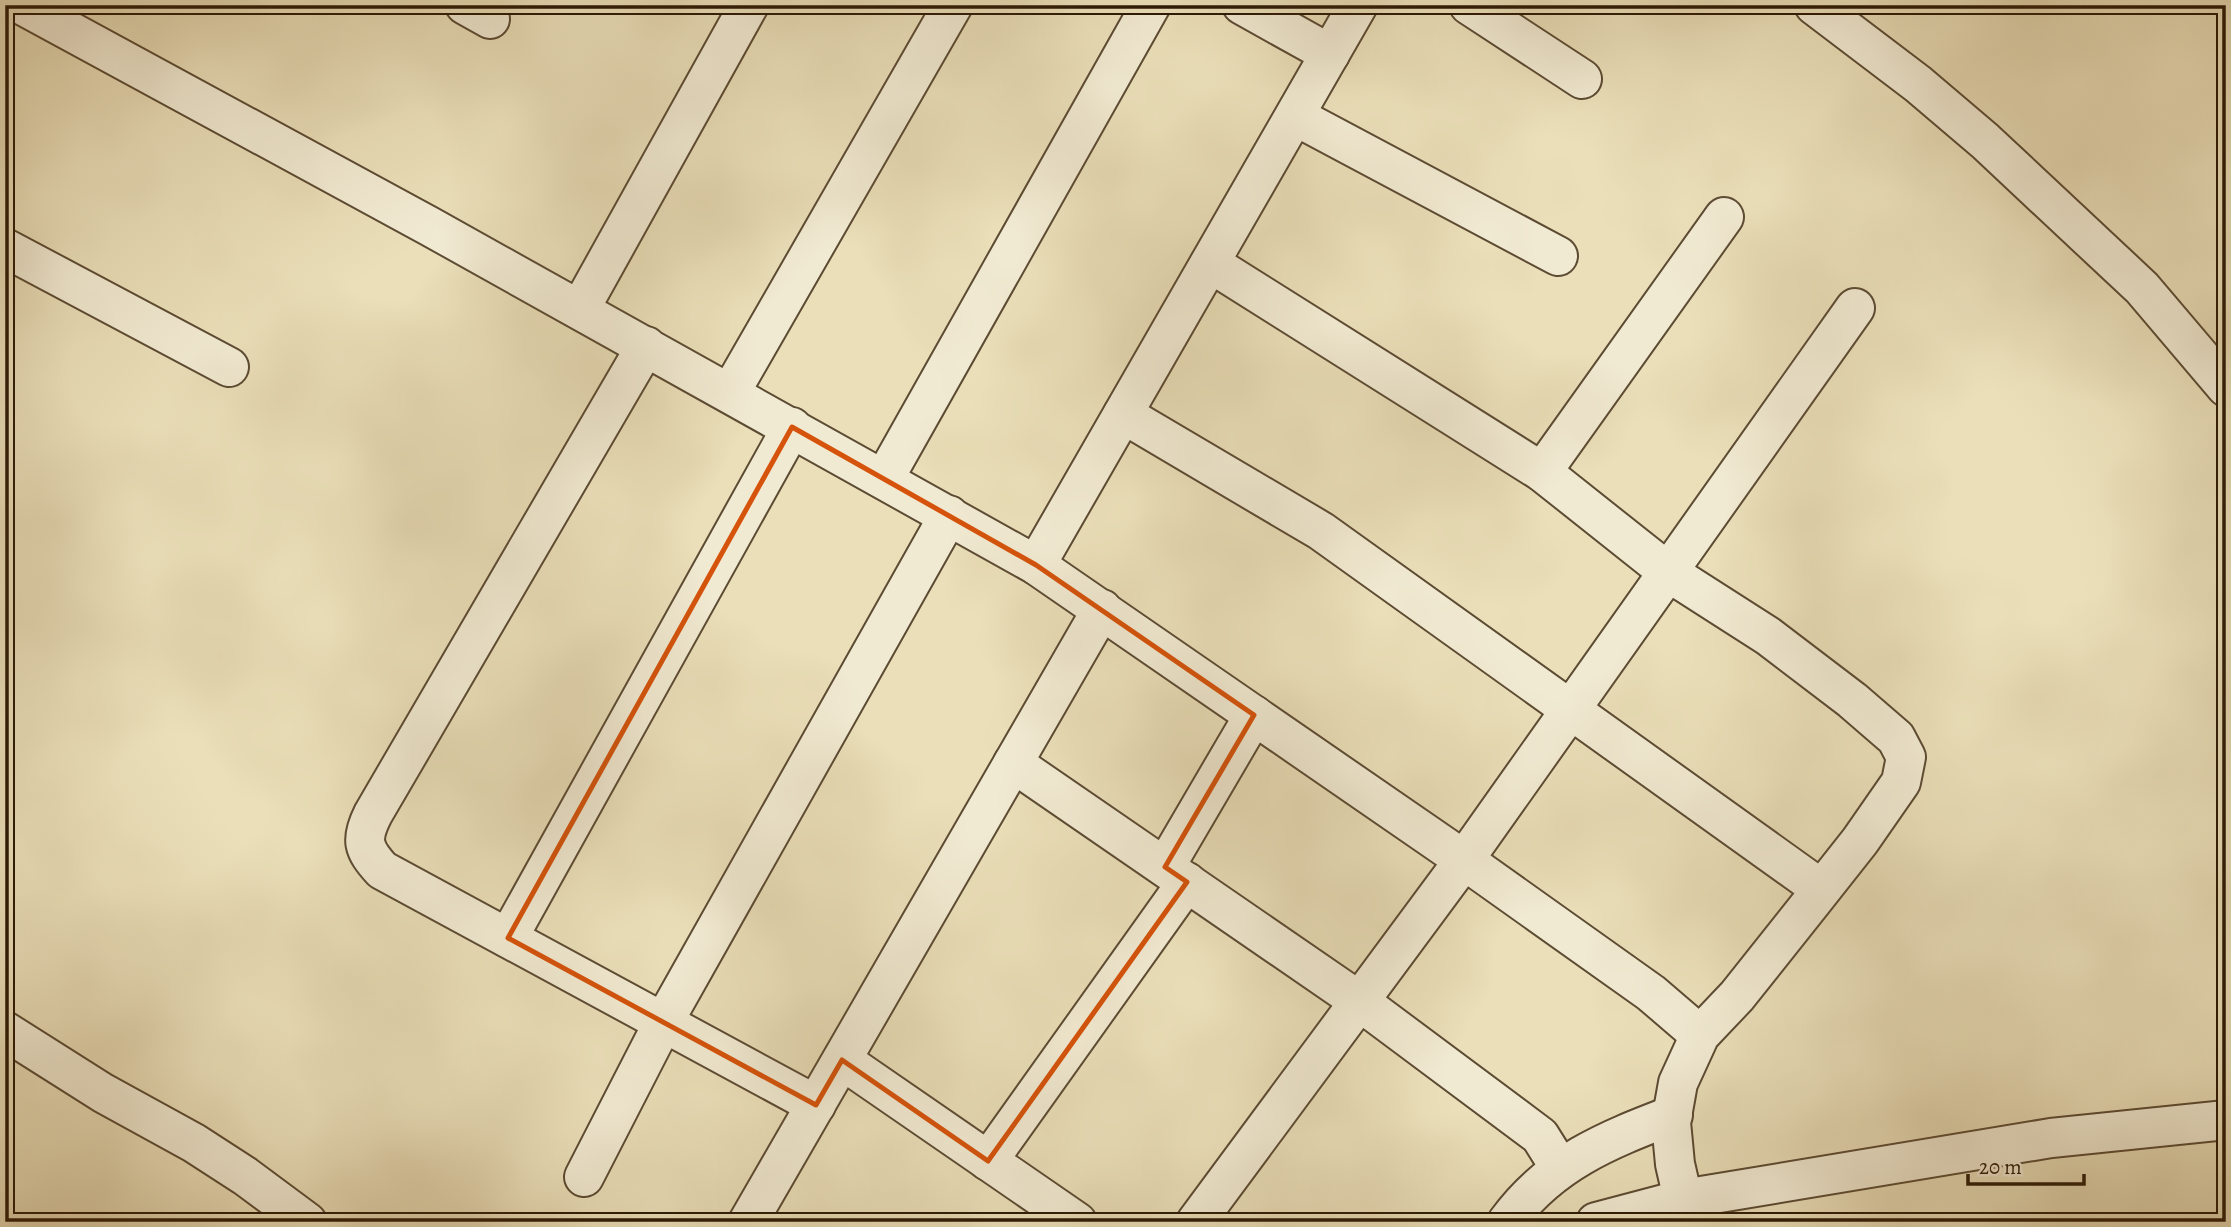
<svg xmlns="http://www.w3.org/2000/svg" width="2231" height="1227" viewBox="0 0 2231 1227" font-family="Alegreya,serif">
<style>
.lines{fill:none;stroke-linecap:round;stroke-linejoin:round}
.minor-casing{stroke:#5c4b33;stroke-width:42}
.minor{stroke:#f1ead2;stroke-width:38}
.marked{fill:none;stroke:#d5530b;stroke-width:5;stroke-linejoin:round}
</style>
<rect width="100%" height="100%" fill="#eadfb9"/>
<filter id="stains"><feTurbulence type="fractalNoise" baseFrequency=".00286" numOctaves="4"/><feColorMatrix values="0 0 0 0 .2 0 0 0 0 .09 0 0 0 0 .02 0 0 0 .5 -.17"/></filter>
<radialGradient id="worn" r=".72"><stop offset=".6" stop-color="#630" stop-opacity="0"/><stop offset="1" stop-color="#630" stop-opacity=".3"/></radialGradient>
<g class="lines">
<g class="minor-casing">
<g id="minor">
<path d="M22,5L429,226L1036,565L1464,860L1651,993L1700,1035"/>
<path d="M465,5L490,19"/>
<path d="M1242,5L1330,54"/>
<path d="M1469,5L1582,79"/>
<path d="M1814,5L1918,84L1985,141L2142,288L2226,387"/>
<path d="M1295,116L1558,256"/>
<path d="M5,248L229,367"/>
<path d="M1210,263L1542,472L1668,572L1768,636L1852,700L1896,738L1906,757L1901,782L1860,841L1811,903L1737,996L1700,1035L1678,1083L1671,1122L1675,1164L1683,1199"/>
<path d="M580,309L749,5"/>
<path d="M646,346L373,814C360,840 363,849 382,870L816,1105"/>
<path d="M730,393L953,5"/>
<path d="M1123,414L1321,531L1821,889"/>
<path d="M1542,472L1724,217"/>
<path d="M884,479L1151,5"/>
<path d="M1036,565L1358,5"/>
<path d="M1013,763L1359,1001L1540,1136L1560,1168"/>
<path d="M1165,867L1254,715"/>
<path d="M508,938L792,427"/>
<path d="M5,1031L103,1093L194,1143L245,1176L307,1222"/>
<path d="M842,1060L1077,1222"/>
<path d="M988,1161L1187,882"/>
<path d="M584,1177L663,1023L949,515"/>
<path d="M748,1222L1102,609"/>
<path d="M1196,1222L1464,860L1855,308"/>
<path d="M1507,1222C1550,1163 1607,1140 1673,1115"/>
<path d="M1596,1222L1683,1199L2051,1138L2226,1120"/>
</g>
</g>
<use href="#minor" class="minor"/>
</g>
<path class="marked" d="M792,427L1036,565L1254,715L1165,867L1187,882L988,1161L842,1060L816,1105L508,938Z"/>
<rect width="2231" height="1227" fill="none" stroke="#eadfb9" stroke-width="28"/>
<rect x="7" y="7" width="2217" height="1213" fill="none" stroke="#2c1a06" stroke-width="3.5"/>
<rect x="14" y="14" width="2203" height="1199" fill="none" stroke="#2c1a06" stroke-width="2"/>
<path d="M1968 1174v10h116v-10" fill="none" stroke="#2c1a06" stroke-width="3.5"/>
<text x="1979" y="1174" font-size="21" fill="#2c1a06" stroke="#f1ead2" stroke-width="5" paint-order="stroke">20 m</text>
<rect width="100%" height="100%" filter="url(#stains)"/>
<rect width="100%" height="100%" fill="url(#worn)"/>
</svg>
